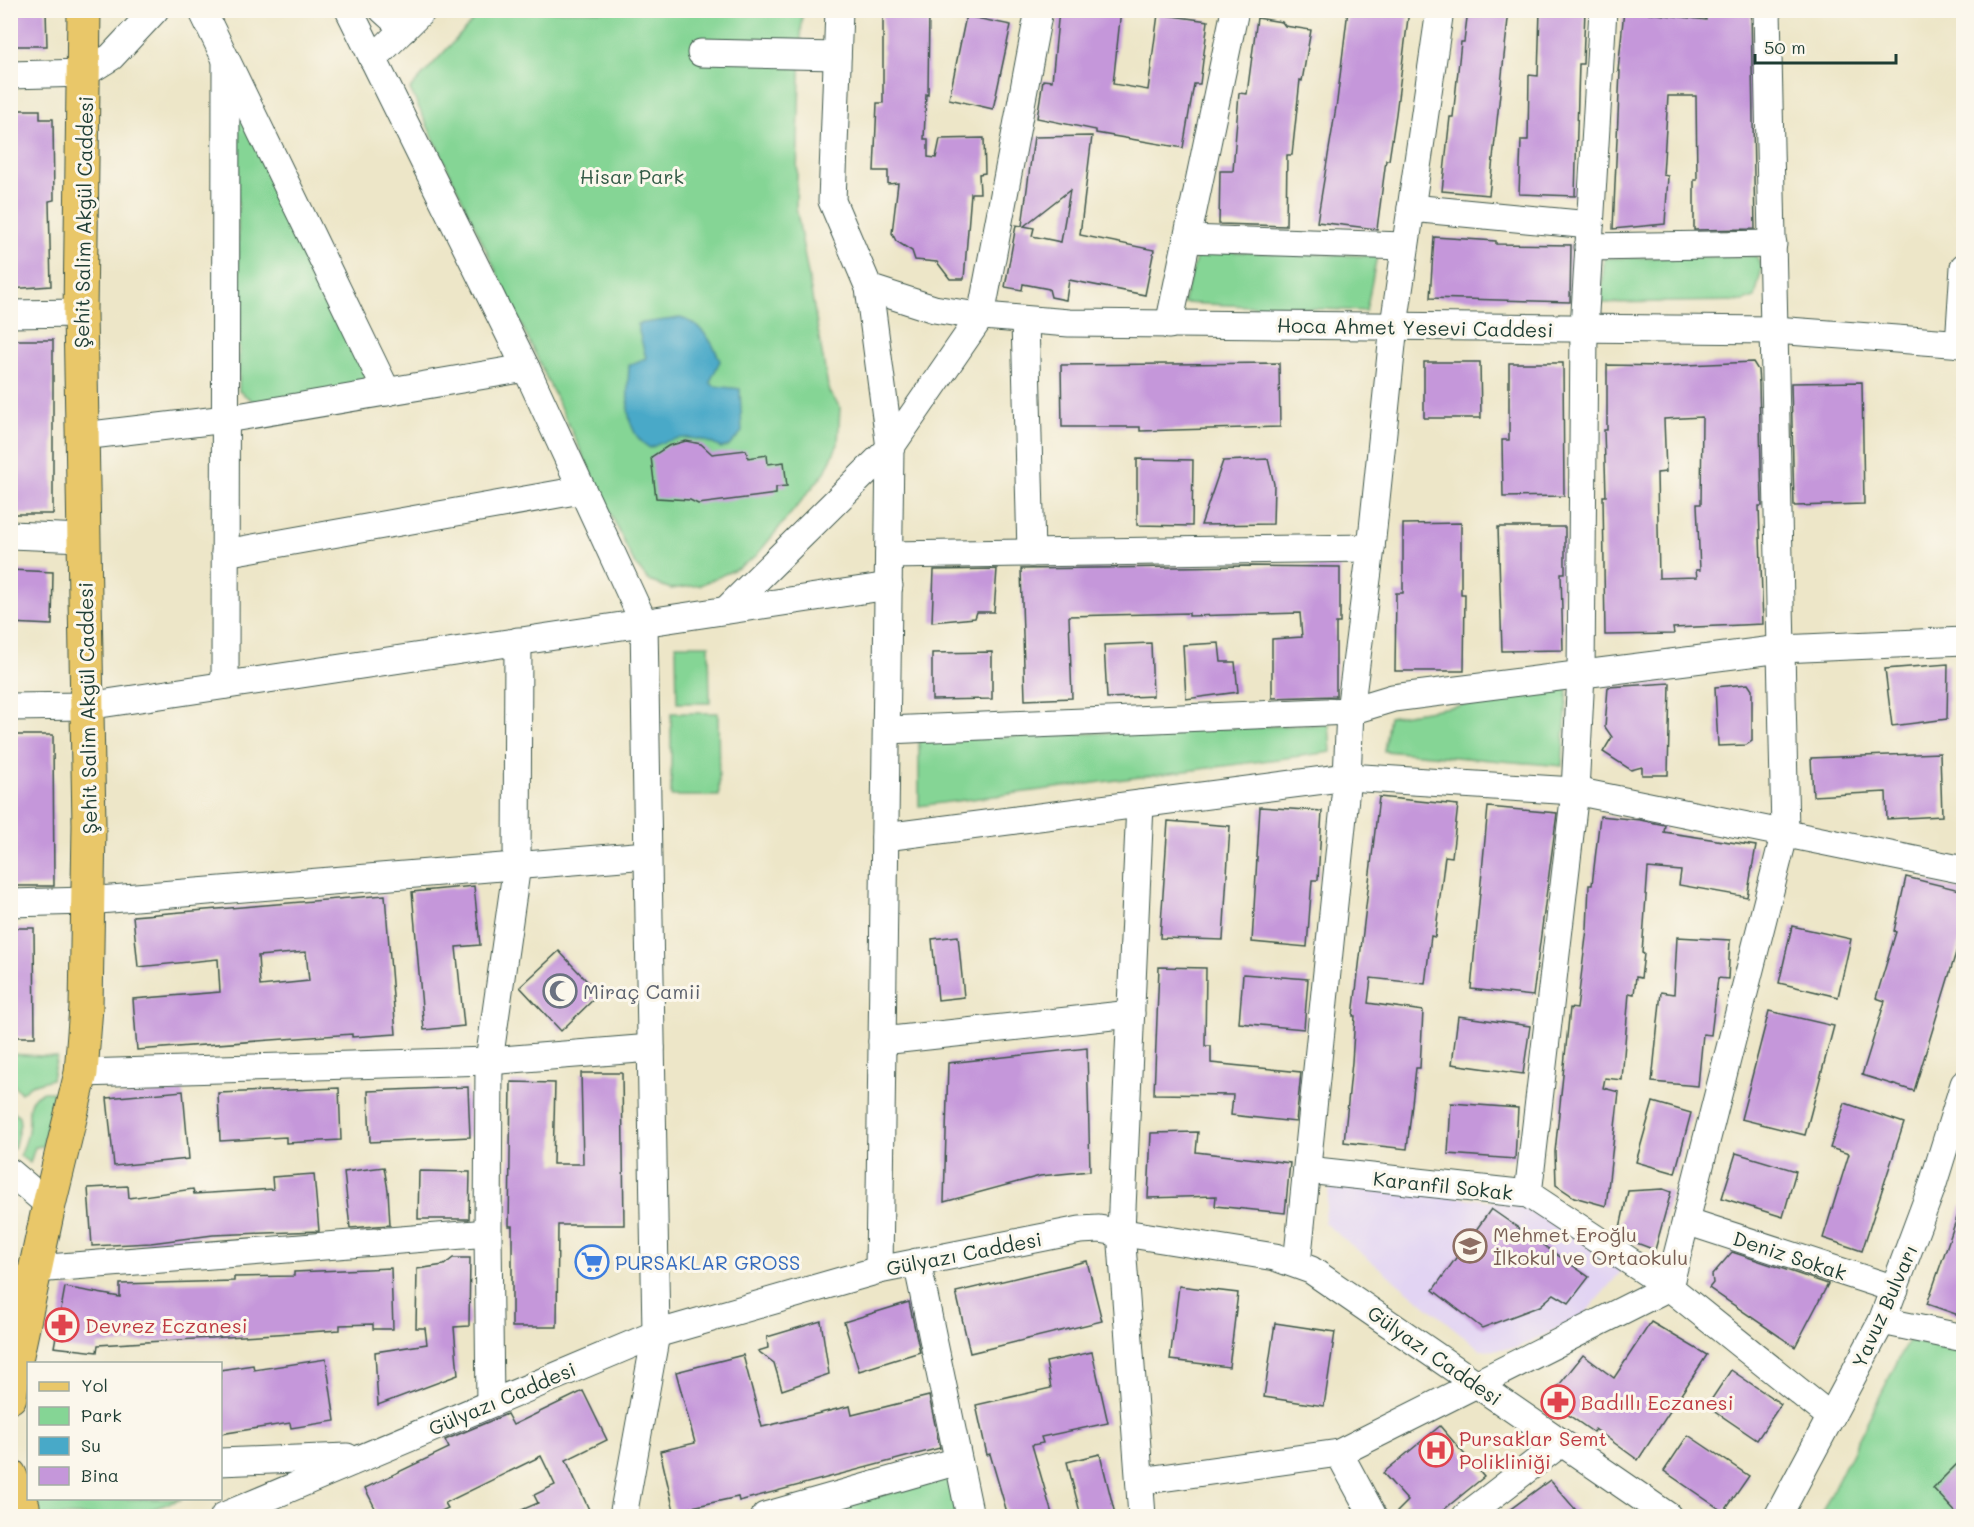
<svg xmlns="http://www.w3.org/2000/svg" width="1974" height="1527" viewBox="0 0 1974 1527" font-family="Mali,sans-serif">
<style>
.built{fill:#e2d4f3}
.green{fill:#85d595;stroke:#528964;stroke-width:1.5}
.water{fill:#48a9c8;stroke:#34737e;stroke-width:1.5}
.building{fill:#c597da;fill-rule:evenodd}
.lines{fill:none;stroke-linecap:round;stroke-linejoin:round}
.minor-casing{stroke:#3e564a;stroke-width:29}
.major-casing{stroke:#3e564a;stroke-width:35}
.minor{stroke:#fff;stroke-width:27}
.major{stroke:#e9c769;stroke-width:33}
.labels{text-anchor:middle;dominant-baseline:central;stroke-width:6;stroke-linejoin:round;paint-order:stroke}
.park-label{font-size:20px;fill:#335b47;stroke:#fbf7ec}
.street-label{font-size:20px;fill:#1f3d34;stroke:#fbf7ec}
.worship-label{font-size:20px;fill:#5b616d;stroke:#fbf7ec;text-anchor:start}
.education-label{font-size:20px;fill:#785e54;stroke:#fbf7ec;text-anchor:start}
.shop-label{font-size:20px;fill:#366cbe;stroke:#fbf7ec;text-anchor:start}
.health-label{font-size:20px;fill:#be3a42;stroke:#fbf7ec;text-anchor:start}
</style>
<rect width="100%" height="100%" fill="#fbf7ec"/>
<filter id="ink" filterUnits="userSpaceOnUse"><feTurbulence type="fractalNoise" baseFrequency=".0167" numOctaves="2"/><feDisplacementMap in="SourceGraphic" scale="12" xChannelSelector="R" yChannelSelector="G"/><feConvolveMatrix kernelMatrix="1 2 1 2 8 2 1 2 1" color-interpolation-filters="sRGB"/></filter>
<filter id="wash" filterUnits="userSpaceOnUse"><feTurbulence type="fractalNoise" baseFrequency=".008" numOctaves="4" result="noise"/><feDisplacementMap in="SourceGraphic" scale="24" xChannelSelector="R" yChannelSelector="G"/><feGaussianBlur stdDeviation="1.35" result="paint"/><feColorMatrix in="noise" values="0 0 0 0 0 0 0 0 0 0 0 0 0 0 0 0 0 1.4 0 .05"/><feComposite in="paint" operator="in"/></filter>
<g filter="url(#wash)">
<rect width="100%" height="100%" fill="#ede6c8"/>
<path class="built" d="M1330,1182L1526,1205L1623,1269L1582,1317L1516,1348L1481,1350L1324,1223Z"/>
<g class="green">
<path d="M482,11H802L796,207L829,392L840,407L838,444L825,472L756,556L738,568L700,585L671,589L649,581L633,561L410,89Z"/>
<path d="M237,96L368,373L357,390L260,406L239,391Z"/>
<path d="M1198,251L1377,256L1366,311L1183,303Z"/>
<path d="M1756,256L1762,268L1755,297L1743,301L1601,303L1604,258Z"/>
<path d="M676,645H709L710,703H677Z"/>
<path d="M1568,688L1562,766L1384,751L1389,717Z"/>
<path d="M671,713H718L719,796H671Z"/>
<path d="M1329,724L1331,752L919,806V740Z"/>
<path d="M11,1054L57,1057L52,1079L31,1085L21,1093L11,1082Z"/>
<path d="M42,1092H54L43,1146L35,1147L30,1163L20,1156C23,1148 27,1140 28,1131C31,1115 23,1101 42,1092Z"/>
<path d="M11,1109L19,1116L20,1124L14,1149L11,1147Z"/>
<path d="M1908,1340L1963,1352V1516H1820Z"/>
<path d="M950,1477L956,1516L808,1514Z"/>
<path d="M38,1499H182L131,1516H39Z"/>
</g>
<path class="water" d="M680,318C701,323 713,342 720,361L710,382L714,386L740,389L742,432L729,446L721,448C695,434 676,435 650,448C621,431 628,393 629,365L646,358L637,324Z"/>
<g id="blocks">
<g class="building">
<path d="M10,10H46L47,46H10Z"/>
<path d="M883,10H929L928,95L926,94L924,139H928V157L936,158L940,139L984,138L985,173L979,174L980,193H971L964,279H950L937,262L915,260L912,251L896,241L892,233L898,183L888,184V171H874L877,103H883Z"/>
<path d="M1059,10H1121L1113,84L1148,90L1158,14L1208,21L1200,84H1194L1183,148L1096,133V130L1037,118L1043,80L1052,81Z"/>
<path d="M1348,10H1409L1396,114L1389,160H1386L1377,229L1317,222L1337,101Z"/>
<path d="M1468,10H1509L1489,195L1442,191L1450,117H1453L1461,42H1464Z"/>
<path d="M1540,10H1585L1583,64H1579L1575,196L1519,194L1521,140H1528L1529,75L1538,76Z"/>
<path d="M1624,10L1706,20V10H1751L1755,229L1694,230V180H1697L1696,96H1668L1663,175L1668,176L1665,224L1613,229L1620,71H1618Z"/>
<path d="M966,16L1011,25L993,109L949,99Z"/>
<path d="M1257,18L1282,22L1285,26L1311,30L1302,81L1300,80L1292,155H1287L1286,226L1219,224L1220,171H1233L1239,93L1247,94Z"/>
<path d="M10,110H40V119H53L54,200L49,201L51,286L10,289Z"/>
<path d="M1092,136L1080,235L1154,250L1145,295L1069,280L1066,300L1051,297L1049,289L1023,284L1022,290L1005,287L1016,225L1022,226L1034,137ZM1070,190L1061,242L1032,236L1034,228L1024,226Z"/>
<path d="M1434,237L1496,241V244L1571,245L1570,302L1430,298Z"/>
<rect x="10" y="340" width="43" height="174"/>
<path d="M1424,362H1480L1481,418H1424Z"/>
<path d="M1753,362L1758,370L1759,384L1762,506H1759L1763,624L1673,628L1674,634L1605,635L1603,496H1606L1604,430H1607V365L1665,366ZM1702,417L1701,504H1697L1700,570H1696L1697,577L1659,578L1657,473L1666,472L1664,419Z"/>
<path d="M1279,363L1280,427L1140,431V427H1062L1061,365Z"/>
<path d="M1509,363H1563L1564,496L1503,497L1502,440H1509Z"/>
<path d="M1862,382L1864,504L1794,506L1791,383Z"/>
<path d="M686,441L701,444L712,454L746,450L748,458L767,455L768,464L784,462L787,486L776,487V494L698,504L690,500L656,498L651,457L668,446Z"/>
<path d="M1137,459L1193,460L1192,526L1137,525Z"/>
<path d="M1268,459L1274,484L1273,524L1201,525L1223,461Z"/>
<path d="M1461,523V594H1465L1464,671H1395L1396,593H1403V524Z"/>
<path d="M1498,527H1565V573H1561L1563,650L1502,651Z"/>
<path d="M1250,566L1340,567V623H1336V696L1272,698V639L1302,637L1300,613L1189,616V613L1069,616L1072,698L1025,700L1021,569Z"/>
<path d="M997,569L994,612H977L975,618L932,622L934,570Z"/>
<path d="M10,570L53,572L52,625L10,623Z"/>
<path d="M1151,643L1153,696L1107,698L1104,645Z"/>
<path d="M1219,643L1221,662H1235L1238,692L1186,699L1183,645Z"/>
<path d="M992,652V699L932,700V653Z"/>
<path d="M1948,664L1947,719L1892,726L1885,669Z"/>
<path d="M1670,683L1668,775H1642V767L1631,770L1603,752L1612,737L1605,727L1608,687Z"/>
<path d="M1748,684L1752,690V741L1746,745L1718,746L1715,687Z"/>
<path d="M10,735H53L54,886H10Z"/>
<path d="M1940,753L1942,816L1887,819L1886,792L1813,796L1811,758Z"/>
<path d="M1379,797L1458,805L1452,857L1445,856L1435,937L1431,936L1425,984L1371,978L1368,1003L1423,1011L1420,1068H1416L1407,1149L1344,1142L1352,1062L1355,1016H1353Z"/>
<path d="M1260,807L1322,811L1318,880H1312L1307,947L1252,942Z"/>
<path d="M1488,807L1557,813L1533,996L1471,989Z"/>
<path d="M1600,816L1640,820L1665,825L1664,832L1756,846L1747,897L1679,885L1681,871L1648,868L1642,953L1644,954L1641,978L1636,977L1634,994L1629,993L1622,1080L1605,1078L1603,1088L1619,1092L1606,1206L1574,1197L1556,1185L1555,1152L1570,1008L1577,1009L1587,929L1589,885H1592Z"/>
<path d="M1168,821L1230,826L1223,940L1160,938Z"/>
<path d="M1906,877L1964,891V925L1958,946L1914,1091L1862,1075L1885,1001L1876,998L1896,932L1894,931Z"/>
<path d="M474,886L480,945L456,947L464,1026L424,1030L412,892Z"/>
<path d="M385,895L396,1034L352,1037V1034L137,1050L133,999L220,992L218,959L138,967L133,916ZM306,952L309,981L260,986L258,956Z"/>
<path d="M1792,926L1851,939L1838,997L1779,983Z"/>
<path d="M10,928H34L35,1037H10Z"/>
<path d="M958,936L964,997L938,1000L932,939Z"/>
<path d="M1677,937L1730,940L1728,979L1718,978L1711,1035L1703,1034L1698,1086L1652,1082L1661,992L1674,994Z"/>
<path d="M559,951L599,994L561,1031L520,987Z"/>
<path d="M1159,967L1206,968L1205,1046H1211V1063L1301,1072L1296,1122L1231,1115L1233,1095L1154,1094Z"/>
<path d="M1243,974L1308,979L1304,1029L1239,1023Z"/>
<path d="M1769,1011L1834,1026L1805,1135L1741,1119Z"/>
<path d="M1458,1016L1530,1026L1523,1074L1452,1064Z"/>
<path d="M1087,1048L1090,1171L1040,1176L944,1202L948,1063Z"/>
<path d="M581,1073H622L624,1225H558L557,1327H512V1226H509L511,1082L555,1083L553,1164H583Z"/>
<path d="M468,1087L470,1137L370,1142L368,1091Z"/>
<path d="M339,1088L341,1140L286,1143V1137L220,1141L218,1093Z"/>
<path d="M183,1091L189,1159L114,1166L107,1098Z"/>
<path d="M1653,1102L1691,1113L1675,1173L1636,1162Z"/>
<path d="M1451,1103L1518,1108L1515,1159L1448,1154Z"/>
<path d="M1845,1103L1904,1123L1862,1251L1823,1238L1849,1154L1830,1148Z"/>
<path d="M1198,1132L1196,1152L1290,1163L1285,1213L1215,1206L1216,1196L1148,1198L1151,1133Z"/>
<path d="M1736,1153L1796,1171L1783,1217L1722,1198Z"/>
<path d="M384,1167L388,1190L390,1225L350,1228L344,1172Z"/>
<path d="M419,1171L470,1172L469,1219H418Z"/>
<path d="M314,1174L319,1231L213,1235L151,1243L92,1246L88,1188L128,1186L129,1198L193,1189L194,1194L273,1189L272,1177Z"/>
<path d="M1663,1189L1671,1192L1655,1250L1634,1242L1632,1236L1620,1228L1628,1191Z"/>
<path d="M1961,1206L1964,1207V1317L1927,1304Z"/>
<path d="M1491,1209L1589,1277L1569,1303L1554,1294L1540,1306L1482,1328L1433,1290Z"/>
<path d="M1732,1252L1828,1284L1795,1347L1709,1288L1713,1283L1712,1275Z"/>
<path d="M453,1258H470L469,1326L454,1327L458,1375L378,1405L375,1352L427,1344L425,1328H416L417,1269L444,1265Z"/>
<path d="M1087,1261L1102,1321L970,1353L956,1292Z"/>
<path d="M391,1268L393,1329H373V1324L340,1325V1330L98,1345L97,1352L54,1347L65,1287L120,1297V1284L234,1281V1277L294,1276V1272Z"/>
<path d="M1179,1286L1238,1293L1229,1367L1170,1360Z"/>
<path d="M909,1302L920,1352L859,1371L844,1322Z"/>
<path d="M821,1321L829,1374L782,1390L774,1363L758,1351L768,1348L767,1337Z"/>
<path d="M1651,1322L1707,1355L1638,1460L1595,1429L1593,1432L1547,1400L1583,1355L1614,1378Z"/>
<path d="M1275,1323L1335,1332L1324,1406L1264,1397Z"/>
<path d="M1092,1352L1108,1423L1041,1437L1043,1443L1032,1445L1052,1514L1043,1516H1008L990,1454L987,1455L976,1405L1051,1388L1046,1362Z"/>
<path d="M743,1355L762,1427L850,1406L852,1415L929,1396L940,1448L739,1501L738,1497L674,1511L660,1451L695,1443L676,1372Z"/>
<path d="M326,1359L335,1421L291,1428L290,1423L220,1434V1370L253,1365L254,1370Z"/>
<path d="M1731,1370L1781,1404L1757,1440L1707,1406Z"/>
<path d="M583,1391L607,1440L566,1460L592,1516H508L538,1503L534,1495L555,1485L541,1456L445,1503L448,1508L431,1516H379L365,1488L449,1448L445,1440L507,1414L513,1425Z"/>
<path d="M1440,1426L1484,1477L1436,1516H1393L1408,1501L1383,1473Z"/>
<path d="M1688,1435L1749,1476L1724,1512L1664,1471Z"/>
<path d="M1100,1454L1115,1514L1081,1516L1067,1462Z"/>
<path d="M1964,1457V1516H1959L1933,1488Z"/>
<path d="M1550,1480L1581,1516H1501Z"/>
</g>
</g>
</g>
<g filter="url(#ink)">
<use href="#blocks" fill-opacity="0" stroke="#3e564a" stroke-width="1.5"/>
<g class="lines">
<g class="minor-casing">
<g id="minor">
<path d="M202,10L387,392"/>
<path d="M349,10L526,368L644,623L656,1334L623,1516"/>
<path d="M383,10L404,29"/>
<path d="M839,10L832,201L869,288L890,448L879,1270"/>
<path d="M701,53L837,56"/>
<path d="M373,59L423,10"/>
<path d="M10,75L85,73L111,57L155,10"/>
<path d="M1411,208L1590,225"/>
<path d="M1187,239L1405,246"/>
<path d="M1588,247L1773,244"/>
<path d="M869,288L934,309L971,315L1069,323L1775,330L1964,344"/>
<path d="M10,314L80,313"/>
<path d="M1025,320L1031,553"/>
<path d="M1169,325L1235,10"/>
<path d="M1959,344L1964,267"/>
<path d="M83,436L226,419L526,368"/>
<path d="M10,535L84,538"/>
<path d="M225,553L581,490"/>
<path d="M889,555L1371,548"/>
<path d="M726,610L890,448L981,316L1039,10"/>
<path d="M225,685L226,62"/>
<path d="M10,707L87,706L889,586"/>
<path d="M887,730L1350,711L1393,698L1781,649L1964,641"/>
<path d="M1140,804L1121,1231L1142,1516"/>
<path d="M885,837L1347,777L1575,791L1964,870"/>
<path d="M10,903L87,901L647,855"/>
<path d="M882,1041L1131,1014"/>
<path d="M81,1073L489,1061L651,1048"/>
<path d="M1307,1170L1528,1194L1669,1287L1831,1417"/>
<path d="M10,1172L49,1205"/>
<path d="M1528,1194L1575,791L1581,674L1584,329L1603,10"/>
<path d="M1686,1221L1895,1289"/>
<path d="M917,1262L970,1516"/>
<path d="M1297,1264L1347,777L1350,711L1371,548L1394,325L1440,10"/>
<path d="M36,1269L488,1233"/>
<path d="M1882,1321L1964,1338"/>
<path d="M490,1403L488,1233L489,1061L517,865L518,641"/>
<path d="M1339,1453L1373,1516"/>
<path d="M220,1462L347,1457"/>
<path d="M1140,1481L1339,1453L1669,1287L1785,832L1767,10"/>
<path d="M224,1516L656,1334L879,1270L1080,1230L1099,1229L1275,1257L1311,1270L1668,1516"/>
<path d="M765,1516L958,1461"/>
<path d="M1466,1516L1561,1443"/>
<path d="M1778,1516L1882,1321L1932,1187L1964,1084"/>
</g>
</g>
<g class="major-casing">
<g id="major">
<path d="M10,1397L14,1369L49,1205L81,1073L86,1007L89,825L80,313L84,10"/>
<path d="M10,1475L23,1506L24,1516"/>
</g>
</g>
<use href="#minor" class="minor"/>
<use href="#major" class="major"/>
</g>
</g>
<defs>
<g id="mosque-ring" transform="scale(1.725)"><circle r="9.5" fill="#fbf7ec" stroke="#6b7280" stroke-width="1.5"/><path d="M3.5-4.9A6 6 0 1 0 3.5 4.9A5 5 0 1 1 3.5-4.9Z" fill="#6b7280"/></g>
<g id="school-ring" transform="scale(1.725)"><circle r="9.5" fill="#fbf7ec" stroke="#8d6e63" stroke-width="1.5"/><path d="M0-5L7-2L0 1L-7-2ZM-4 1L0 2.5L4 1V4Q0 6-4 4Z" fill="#8d6e63"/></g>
<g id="supermarket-ring" transform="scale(1.725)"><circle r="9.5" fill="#fbf7ec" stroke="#3f7fe0" stroke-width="1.5"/><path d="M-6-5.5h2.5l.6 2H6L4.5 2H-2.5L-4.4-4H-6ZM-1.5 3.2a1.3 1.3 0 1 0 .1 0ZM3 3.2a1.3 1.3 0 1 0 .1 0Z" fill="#3f7fe0"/></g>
<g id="pharmacy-ring" transform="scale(1.725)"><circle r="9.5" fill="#fbf7ec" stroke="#e0444e" stroke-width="1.5"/><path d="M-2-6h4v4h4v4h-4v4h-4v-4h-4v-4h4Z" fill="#e0444e"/></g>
<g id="hospital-ring" transform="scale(1.725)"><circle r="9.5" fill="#fbf7ec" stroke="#e0444e" stroke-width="1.5"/><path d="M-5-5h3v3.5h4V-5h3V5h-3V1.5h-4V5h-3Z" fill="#e0444e"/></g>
</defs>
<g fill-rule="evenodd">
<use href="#mosque-ring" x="560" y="991"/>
<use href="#school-ring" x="1470" y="1246"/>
<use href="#supermarket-ring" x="592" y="1262"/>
<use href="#pharmacy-ring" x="62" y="1325"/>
<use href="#pharmacy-ring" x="1558" y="1402"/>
<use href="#hospital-ring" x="1436" y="1450"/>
</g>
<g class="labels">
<g class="park-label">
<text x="632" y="176">Hisar Park</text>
</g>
<g class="street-label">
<text transform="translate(83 222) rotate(-89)">Şehit Salim Akgül Caddesi</text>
<text transform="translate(1415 327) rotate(1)">Hoca Ahmet Yesevi Caddesi</text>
<text transform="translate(87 708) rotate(-91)">Şehit Salim Akgül Caddesi</text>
<text transform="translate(1443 1185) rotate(6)">Karanfil Sokak</text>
<text transform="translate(964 1253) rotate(-11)">Gülyazı Caddesi</text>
<text transform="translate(1790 1255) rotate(18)">Deniz Sokak</text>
<text transform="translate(1884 1306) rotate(-66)">Yavuz Bulvarı</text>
<text transform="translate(1435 1355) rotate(35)">Gülyazı Caddesi</text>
<text transform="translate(502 1398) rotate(-23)">Gülyazı Caddesi</text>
</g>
<g class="worship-label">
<text x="583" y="991">Miraç Camii</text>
</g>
<g class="education-label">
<text x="1493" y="1234">Mehmet Eroğlu<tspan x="1493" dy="23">İlkokul ve Ortaokulu</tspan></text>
</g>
<g class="shop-label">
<text x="615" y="1262">PURSAKLAR GROSS</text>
</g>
<g class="health-label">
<text x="85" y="1325">Devrez Eczanesi</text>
<text x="1581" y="1402">Badıllı Eczanesi</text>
<text x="1459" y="1438">Pursaklar Semt<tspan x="1459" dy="23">Polikliniği</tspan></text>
</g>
</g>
<rect width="1974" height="1527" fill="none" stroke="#fbf7ec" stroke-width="36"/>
<rect x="27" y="1362" width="195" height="138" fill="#fbf7ec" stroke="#a3ada2" stroke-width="1.5"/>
<rect x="39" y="1382" width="30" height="9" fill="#e9c769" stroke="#a3ada2" stroke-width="1.5"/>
<text x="81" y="1392" font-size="18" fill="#1f3d34">Yol</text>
<rect x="39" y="1407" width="30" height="18" fill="#85d595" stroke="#a3ada2" stroke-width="1.5"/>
<text x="81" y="1422" font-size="18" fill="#1f3d34">Park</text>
<rect x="39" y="1437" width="30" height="18" fill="#48a9c8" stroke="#a3ada2" stroke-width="1.5"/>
<text x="81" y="1452" font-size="18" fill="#1f3d34">Su</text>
<rect x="39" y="1467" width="30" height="18" fill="#c597da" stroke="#a3ada2" stroke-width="1.5"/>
<text x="81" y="1482" font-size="18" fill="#1f3d34">Bina</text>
<path d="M1755 54v9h141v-9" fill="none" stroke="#1f3d34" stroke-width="3"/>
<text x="1764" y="54" font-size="18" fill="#1f3d34" stroke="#fbf7ec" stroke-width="4.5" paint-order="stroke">50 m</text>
</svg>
